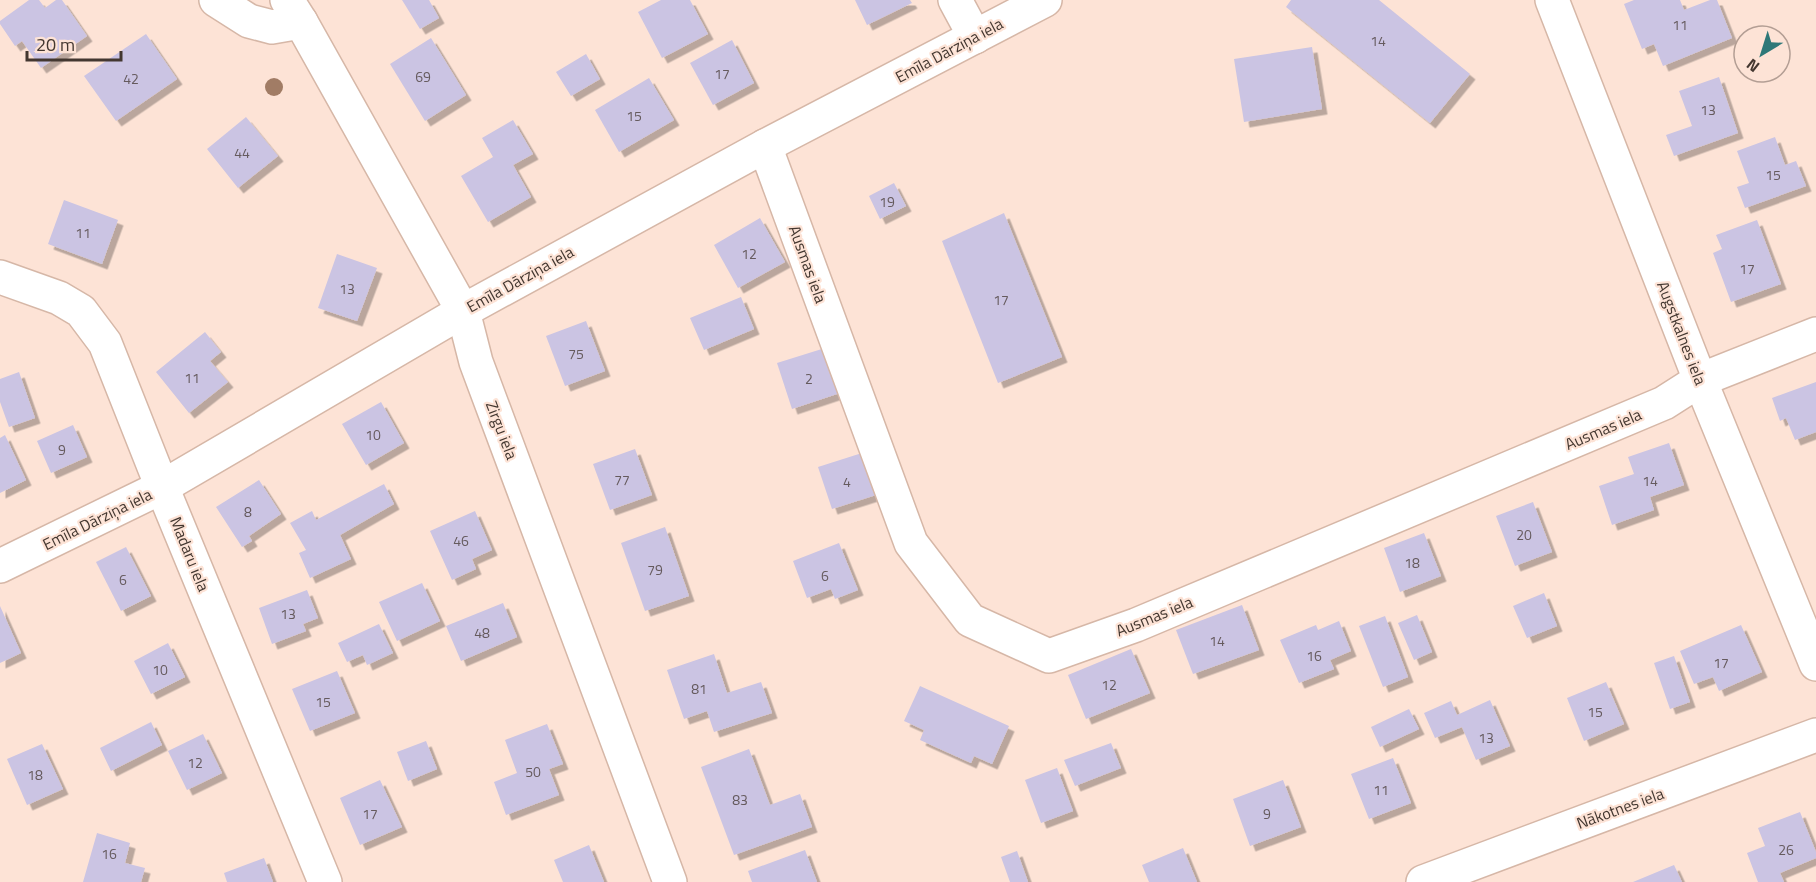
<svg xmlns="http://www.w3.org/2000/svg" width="1816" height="882" viewBox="0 0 1816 882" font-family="'Titillium Web',sans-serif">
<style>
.building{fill:#cbc4e3;filter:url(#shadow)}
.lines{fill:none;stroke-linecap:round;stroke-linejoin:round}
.minor-casing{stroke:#d6b7a7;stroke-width:36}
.minor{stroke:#fff;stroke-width:33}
.tree{fill:#a17c65}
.labels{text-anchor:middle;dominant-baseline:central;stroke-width:4.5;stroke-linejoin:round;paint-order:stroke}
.number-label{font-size:14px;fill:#655a5d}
.street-label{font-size:16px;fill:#433730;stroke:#fde3d6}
</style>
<defs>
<filter id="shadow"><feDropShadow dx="5.5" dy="5.5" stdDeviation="0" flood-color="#0004"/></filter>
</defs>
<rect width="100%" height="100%" fill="#fde3d6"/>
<g class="building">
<path d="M29,0H39L45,8L56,0H62L87,36L41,68L22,41L15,46L0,24V21Z"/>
<path d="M402,0H429L439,18L420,29Z"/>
<path d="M661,0H690L708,34L662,58L638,12Z"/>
<path d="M855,0H910L912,3L867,25Z"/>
<path d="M1291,0H1379L1470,74L1430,123L1286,7Z"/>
<path d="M1634,0H1680L1684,10L1710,0H1717L1732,38L1663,66L1654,44L1642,49L1624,4Z"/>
<path d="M146,34L177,79L116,121L84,76Z"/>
<path d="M431,38L466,95L425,121L390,64Z"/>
<path d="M732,40L754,83L713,105L690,63Z"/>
<path d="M1312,47L1322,109L1244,122L1234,59Z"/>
<path d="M586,54L600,79L571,96L556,72Z"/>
<path d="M1719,77L1738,133L1674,156L1666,135L1692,126L1679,91Z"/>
<path d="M649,78L674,120L619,152L595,110Z"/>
<path d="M246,117L278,156L238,188L207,149Z"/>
<path d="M513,120L533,154L513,165L531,197L488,222L461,176L493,157L482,138Z"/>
<path d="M1775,137L1785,165L1796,161L1806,186L1745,208L1737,187L1749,183L1737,151Z"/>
<path d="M894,183L906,206L880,219L869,196Z"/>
<path d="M64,200L118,220L102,264L48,244Z"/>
<path d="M1004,213L1062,357L998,383L942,241Z"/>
<path d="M760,218L785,262L738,288L714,245Z"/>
<path d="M1757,220L1781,284L1731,302L1713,253L1722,249L1716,235Z"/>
<path d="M337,254L377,268L357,321L318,308Z"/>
<path d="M741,297L754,329L704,350L690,318Z"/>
<path d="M586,321L605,371L565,386L546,336Z"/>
<path d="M205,332L221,352L210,361L228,382L189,413L156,372Z"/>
<path d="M825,348L840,393L792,409L777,363Z"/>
<path d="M19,372L35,418L9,427L0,402V379Z"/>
<path d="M1816,382V432L1795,440L1786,418L1780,421L1772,398Z"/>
<path d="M381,402L404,443L366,465L342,424Z"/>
<path d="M73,425L87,457L51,473L37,441Z"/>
<path d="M5,435L26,480L0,493V438Z"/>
<path d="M1669,443L1684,485L1650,497L1654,510L1612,525L1599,486L1634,474L1628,457Z"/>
<path d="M635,449L652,495L610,510L593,464Z"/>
<path d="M862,453L876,495L832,509L818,467Z"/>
<path d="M259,480L281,514L249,536L252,541L242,547L216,507Z"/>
<path d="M384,484L394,504L340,535L351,559L310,578L299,553L306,550L290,523L312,511L316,520Z"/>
<path d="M1533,502L1552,552L1515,566L1496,516Z"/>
<path d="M475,511L492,550L472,559L476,569L452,580L430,531Z"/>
<path d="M665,527L689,596L645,611L621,543Z"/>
<path d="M1424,533L1441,576L1400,592L1384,548Z"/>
<path d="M839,543L858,590L835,599L831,589L807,598L793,561Z"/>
<path d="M126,547L151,596L121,611L96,562Z"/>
<path d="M422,583L440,621L397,641L379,602Z"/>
<path d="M307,590L318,618L303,624L306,631L272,644L259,608Z"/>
<path d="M1544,593L1557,626L1527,638L1513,606Z"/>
<path d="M503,603L517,637L461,661L446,626Z"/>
<path d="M1242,605L1259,650L1193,674L1176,630Z"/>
<path d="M0,606L21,653L0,663Z"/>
<path d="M1417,615L1432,652L1414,660L1398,623Z"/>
<path d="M1385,616L1408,677L1383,687L1359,626Z"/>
<path d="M1339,621L1351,651L1330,660L1334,669L1299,683L1280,640L1316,625L1318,630Z"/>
<path d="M379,624L393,653L367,665L363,655L347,662L338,643Z"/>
<path d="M1741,625L1762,672L1719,691L1713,677L1694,684L1680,651Z"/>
<path d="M168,643L185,677L151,694L134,661Z"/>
<path d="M1131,649L1150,693L1086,719L1068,675Z"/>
<path d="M714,654L727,693L761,682L772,713L714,732L707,711L684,719L667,670Z"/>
<path d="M1674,656L1690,702L1670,709L1654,663Z"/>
<path d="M337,671L355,713L310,731L292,689Z"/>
<path d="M1606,682L1624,724L1584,741L1567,698Z"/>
<path d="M920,686L1009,726L992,764L974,756L971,763L920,740L924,730L904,721Z"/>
<path d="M1490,700L1510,746L1476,760L1462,727L1435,738L1424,713L1451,701L1457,715Z"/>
<path d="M1409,709L1419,729L1380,747L1371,727Z"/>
<path d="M151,722L162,745L111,771L100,748Z"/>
<path d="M547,724L563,764L549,769L559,795L506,815L494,782L517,773L505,740Z"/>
<path d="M203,734L222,773L187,790L168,751Z"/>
<path d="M426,741L437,769L408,781L397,752Z"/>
<path d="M1111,743L1121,768L1075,786L1064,760Z"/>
<path d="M42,744L63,789L27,805L7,759Z"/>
<path d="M749,749L770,805L800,794L812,827L734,855L701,767Z"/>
<path d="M1393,758L1411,803L1369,819L1351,774Z"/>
<path d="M1057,768L1073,811L1041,823L1025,780Z"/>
<path d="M380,780L402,827L360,845L340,798Z"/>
<path d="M1283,780L1301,827L1250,846L1233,799Z"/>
<path d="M1800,812L1816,852V858L1780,873L1784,882H1758L1747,853L1765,846L1758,828Z"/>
<path d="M97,833L130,843L125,863L145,868L141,882H83Z"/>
<path d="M589,845L604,882H563L554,860Z"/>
<path d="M1183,848L1197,882H1149L1142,865Z"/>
<path d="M805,850L817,882H752L748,871Z"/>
<path d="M1017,851L1028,882H1010L1001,857Z"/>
<path d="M264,858L273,882H227L224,873Z"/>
<path d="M1674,865L1682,882H1633Z"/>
</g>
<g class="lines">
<g class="minor-casing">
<g id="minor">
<path d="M216,0L249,21L272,27L301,22"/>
<path d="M287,0L301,22L463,311L476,362L670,882"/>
<path d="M955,0L975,37"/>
<path d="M1552,0L1700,380L1816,664"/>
<path d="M765,146L911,543L970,620L1049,656L1136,625L1664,403L1700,380L1816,334"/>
<path d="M0,277L59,298L81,311L105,343L162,487L325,882"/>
<path d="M0,566L162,487L463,311L765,146L1045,0"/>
<path d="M1423,882L1816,735"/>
</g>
</g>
<use href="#minor" class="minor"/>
</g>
<circle class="tree" cx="274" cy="87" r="9"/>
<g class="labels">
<g class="number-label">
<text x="1680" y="24">11</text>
<text x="1378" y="40">14</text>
<text x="722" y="73">17</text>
<text x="423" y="76">69</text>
<text x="131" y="78">42</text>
<text x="1708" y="109">13</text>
<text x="634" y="115">15</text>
<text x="242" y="152">44</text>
<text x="1773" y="174">15</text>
<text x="887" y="201">19</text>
<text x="83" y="232">11</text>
<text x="749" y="253">12</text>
<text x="1747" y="268">17</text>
<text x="347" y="288">13</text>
<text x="1001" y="299">17</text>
<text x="576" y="353">75</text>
<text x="192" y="377">11</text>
<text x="809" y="378">2</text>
<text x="373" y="434">10</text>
<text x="62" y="449">9</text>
<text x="622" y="479">77</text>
<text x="1650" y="480">14</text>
<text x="847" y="481">4</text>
<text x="248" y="511">8</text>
<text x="1524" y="534">20</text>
<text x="461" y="540">46</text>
<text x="1412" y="562">18</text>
<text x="655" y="569">79</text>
<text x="825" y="575">6</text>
<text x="123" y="579">6</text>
<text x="288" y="613">13</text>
<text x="482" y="632">48</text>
<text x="1217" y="640">14</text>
<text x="1314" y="655">16</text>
<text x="1721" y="662">17</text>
<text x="160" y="669">10</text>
<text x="1109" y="684">12</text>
<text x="699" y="688">81</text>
<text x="323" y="701">15</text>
<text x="1595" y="711">15</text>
<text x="1486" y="737">13</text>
<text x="195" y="762">12</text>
<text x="533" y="771">50</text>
<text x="35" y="774">18</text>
<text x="1381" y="789">11</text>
<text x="740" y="799">83</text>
<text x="370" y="813">17</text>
<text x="1267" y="813">9</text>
<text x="1786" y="849">26</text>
<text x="109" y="853">16</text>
</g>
<g class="street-label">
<text transform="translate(949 50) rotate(-28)">Emīla Dārziņa iela</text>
<text transform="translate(808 264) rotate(70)">Ausmas iela</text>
<text transform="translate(520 279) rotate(-29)">Emīla Dārziņa iela</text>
<text transform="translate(1682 333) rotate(69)">Augstkalnes iela</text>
<text transform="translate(1603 429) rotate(-23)">Ausmas iela</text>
<text transform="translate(502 430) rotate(69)">Zirgu iela</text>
<text transform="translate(97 519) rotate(-26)">Emīla Dārziņa iela</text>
<text transform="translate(190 554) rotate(68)">Madaru iela</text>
<text transform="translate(1154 616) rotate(-22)">Ausmas iela</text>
<text transform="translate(1620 808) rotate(-20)">Nākotnes iela</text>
</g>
</g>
<g transform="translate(1762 54) rotate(218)"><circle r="28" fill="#fde3d6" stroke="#b39e94" stroke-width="1.5"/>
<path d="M0-4.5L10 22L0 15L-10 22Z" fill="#2e7878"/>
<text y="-9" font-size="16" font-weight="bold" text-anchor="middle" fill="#433730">N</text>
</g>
<path d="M27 51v9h94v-9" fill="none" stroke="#433730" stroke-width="3"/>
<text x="36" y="51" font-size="18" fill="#433730" stroke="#fde3d6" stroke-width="4.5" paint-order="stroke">20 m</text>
</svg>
